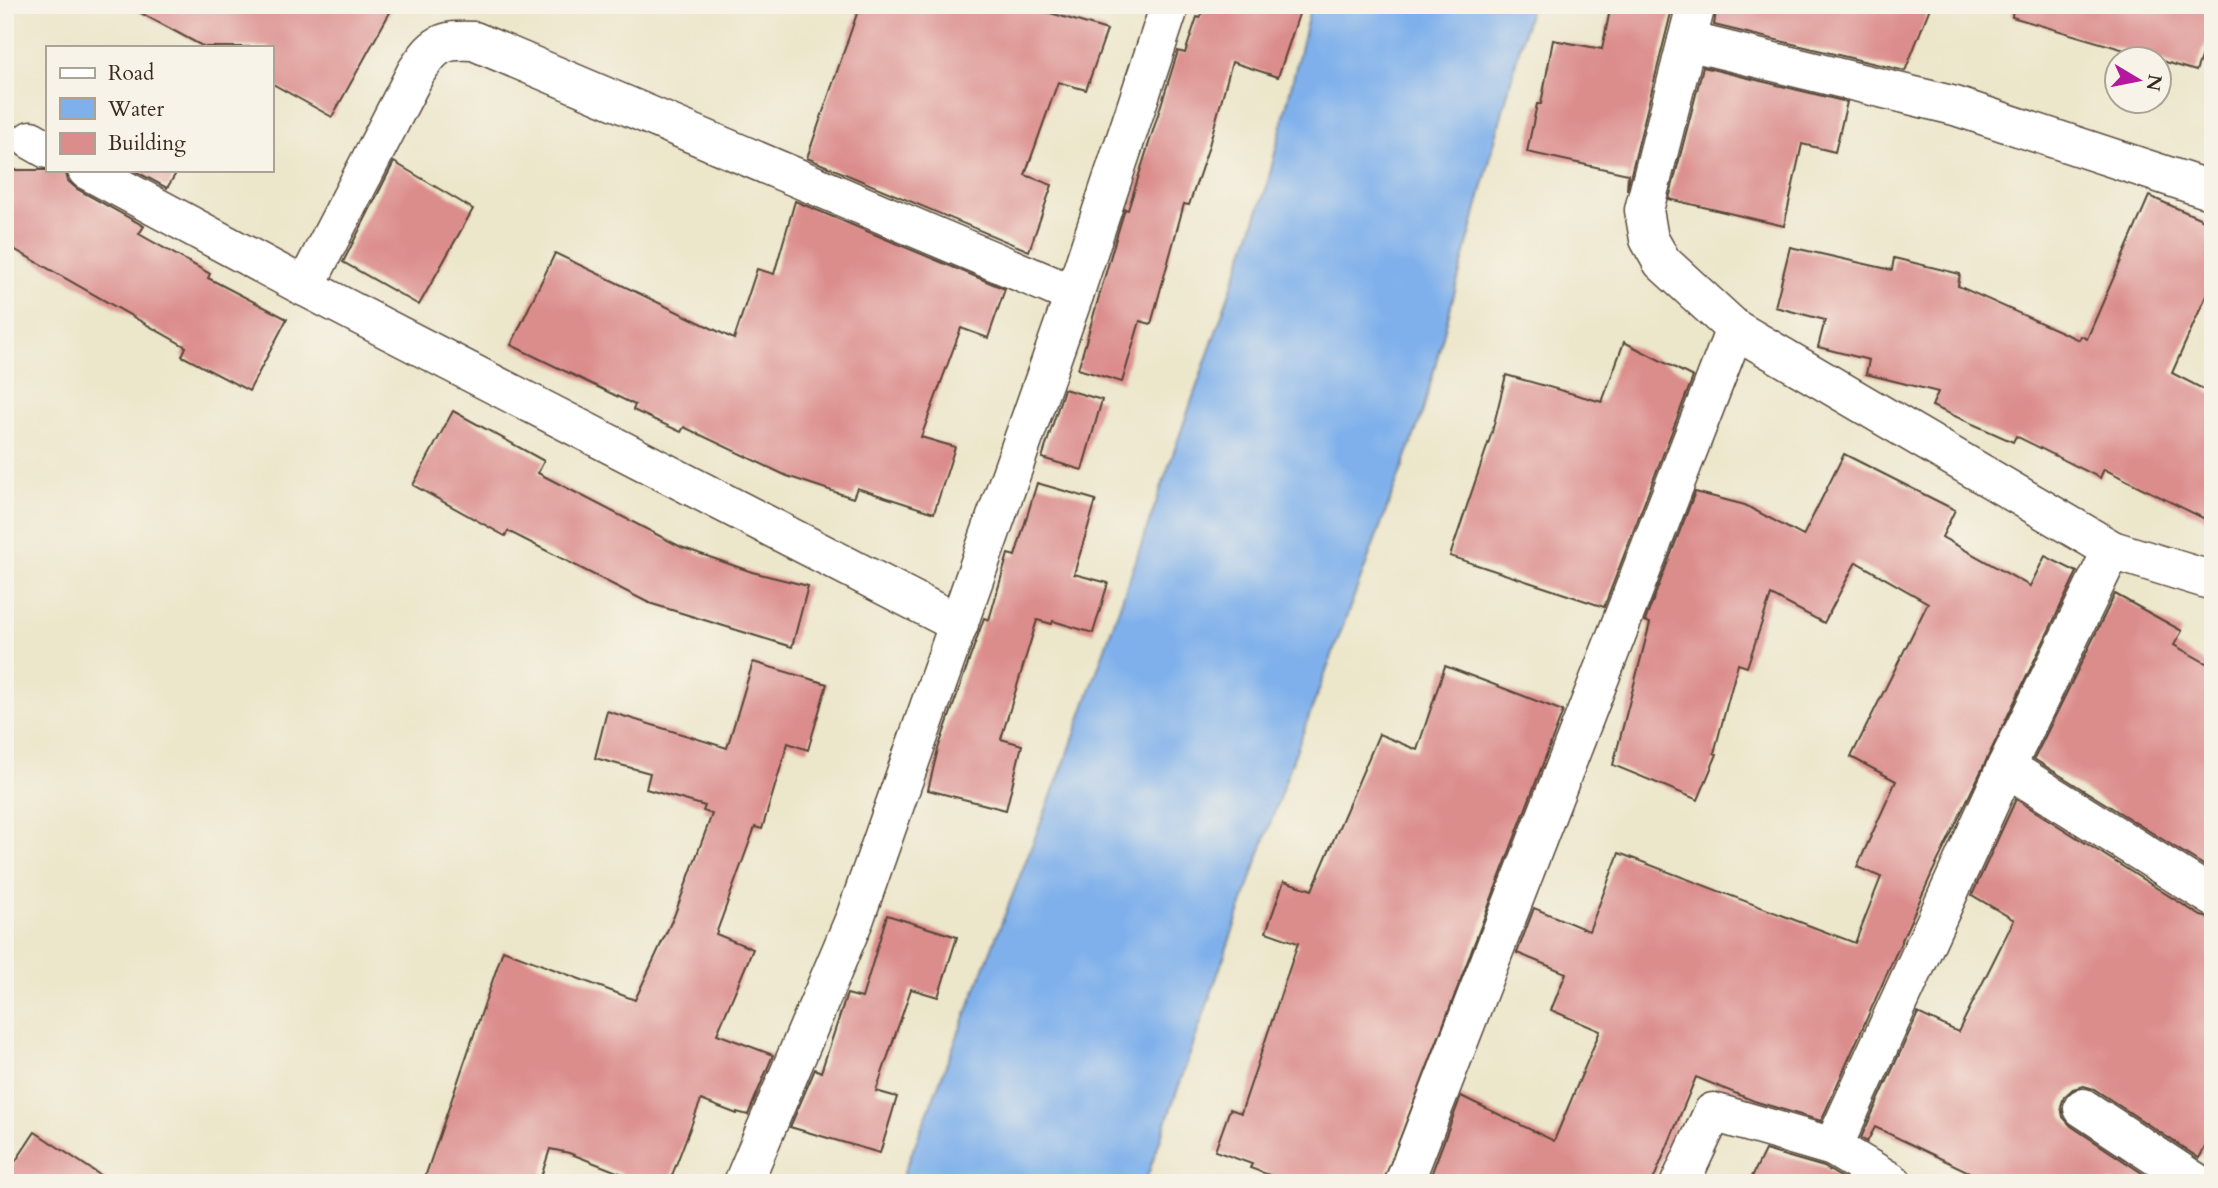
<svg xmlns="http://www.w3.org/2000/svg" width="2218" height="1188" viewBox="0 0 2218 1188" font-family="Cardo,serif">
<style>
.water{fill:#7fb0eb;stroke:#5d6d84;stroke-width:2}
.building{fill:#db8d8c}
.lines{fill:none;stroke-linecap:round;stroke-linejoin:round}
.street-casing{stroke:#564638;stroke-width:41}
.street{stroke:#fff;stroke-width:38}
</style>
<rect width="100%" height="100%" fill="#f7f3e8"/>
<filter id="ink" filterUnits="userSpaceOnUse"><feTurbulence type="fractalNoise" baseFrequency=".0143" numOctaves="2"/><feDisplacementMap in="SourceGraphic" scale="14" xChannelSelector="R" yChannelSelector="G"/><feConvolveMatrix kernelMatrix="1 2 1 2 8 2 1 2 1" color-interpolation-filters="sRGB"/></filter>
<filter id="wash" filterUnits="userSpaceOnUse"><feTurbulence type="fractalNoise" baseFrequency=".00686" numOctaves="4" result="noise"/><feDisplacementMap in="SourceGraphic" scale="28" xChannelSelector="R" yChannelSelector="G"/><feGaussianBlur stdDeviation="1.57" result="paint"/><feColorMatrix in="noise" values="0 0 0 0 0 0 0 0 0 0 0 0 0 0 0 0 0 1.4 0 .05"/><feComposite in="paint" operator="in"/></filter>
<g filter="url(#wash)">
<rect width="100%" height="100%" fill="#ece6ca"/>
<path class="water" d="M1311,5H1531L1422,415L1289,770L1145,1183H900L1070,748L1267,186Z"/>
<g id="blocks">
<g class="building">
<path d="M126,5H394L332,117L271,83V47H204Z"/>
<path d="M860,5H1024L1107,30L1086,90L1058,82L1025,175L1052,185L1029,251L807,158Z"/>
<path d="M1205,5H1302L1278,77L1232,62L1208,149L1189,205L1184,204L1151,324L1140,321L1122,382L1078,369L1113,248L1125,209L1128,210L1178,51L1185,53L1197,17L1200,18Z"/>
<path d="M1611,5H1673L1627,190L1628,174L1527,152L1537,104H1541L1553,40L1602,49Z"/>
<path d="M1717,5H1931L1905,71L1714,25Z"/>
<path d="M2013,5H2213V23L2196,71L2012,17Z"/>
<path d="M1703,67L1847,102L1835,152L1802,144L1784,226L1669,199Z"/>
<path d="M394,162L473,209L419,305L343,262Z"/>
<path d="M5,170H65L68,181L77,189L144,226L139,234L210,274L208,278L287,319L249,391L182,356L186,347L5,244Z"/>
<path d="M133,170H178L167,188Z"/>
<path d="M2149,196L2213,224V280L2172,373L2213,394V523L2104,469L2100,478L2016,436L2013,442L1932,406L1938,392L1866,374L1869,360L1818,347L1825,320L1775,307L1790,247L1892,270L1894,258L1960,274L1958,286L2079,340L2081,336L2087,339Z"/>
<path d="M795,201L1005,289L988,338L961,328L921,437L955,447L934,513L857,488L853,498L787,476L684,427L681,432L633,410L635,405L511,345L555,253L734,339L757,269L774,274Z"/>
<path d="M1624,342L1693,377L1604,607L1450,556L1492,432L1506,375L1602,402Z"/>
<path d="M1064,389L1102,400L1082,470L1042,458Z"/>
<path d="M453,411L544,461L538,473L681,547L752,572L808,586L792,647L649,603L508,531L505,536L413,485Z"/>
<path d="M1844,454L1955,510L1942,537L2030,586L2045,556L2077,572L1932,873L1821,1121L1754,1101L1696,1077L1652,1183H1428L1461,1096L1554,1141L1600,1031L1551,1010L1566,973L1517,953L1534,908L1589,931L1619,853L1855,943L1881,877L1857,867L1896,781L1851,757L1928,603L1856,562L1824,623L1771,595L1747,667L1738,664L1714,753L1717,754L1698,800L1613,765L1650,623L1645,621L1695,492L1745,505L1803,536Z"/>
<path d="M1037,483L1096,500L1074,574L1108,583L1093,633L1053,621L1052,624L1037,620L1001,739L1022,745L1006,810L928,790L938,749L984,618L989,620L1008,554L1015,556Z"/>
<path d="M2115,594L2182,631L2174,645L2213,667V871L2034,759Z"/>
<path d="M753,662L827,684L808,750L788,743L762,829L755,827L716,934L753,949L717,1034L773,1055L748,1115L737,1112V1114L701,1100L669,1183H645L569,1153L550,1149L539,1183H423L503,950L635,1000L674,916L712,814L703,811L705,806L646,789L650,773L595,758L607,711L727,748Z"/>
<path d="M1445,666L1563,711L1383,1183H1292L1250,1168L1252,1164L1215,1151L1230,1109L1241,1113L1298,943L1266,932L1284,881L1312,890L1379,734L1417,750Z"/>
<path d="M2016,799L2201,916L2213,919V1133L2199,1158L2094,1089L2084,1086L2073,1089L2064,1097L2061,1106L2063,1117L2071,1126L2157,1183H1992L1875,1127L1867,1142L1861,1138L1918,1013L1958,1032L2014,920L1972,895Z"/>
<path d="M887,915L957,937L938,997L911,989L876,1091L897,1097L880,1153L790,1127L815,1069L821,1072L847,994L862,998Z"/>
<path d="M35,1132L112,1183H5V1177Z"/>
<path d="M1765,1150L1824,1167L1847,1181L1749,1183Z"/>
</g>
</g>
</g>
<g filter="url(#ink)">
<use href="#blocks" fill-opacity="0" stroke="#564638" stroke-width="2"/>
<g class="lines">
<g class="street-casing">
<g id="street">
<path d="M1696,5L1644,210L1649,239L1662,262L1735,329L2112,550L2213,581"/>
<path d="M1687,41L1955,106L2213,191"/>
<path d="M31,140L47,149"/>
<path d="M87,170L305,287L959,624"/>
<path d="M305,287L416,72C434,45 441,39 474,41L1074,295"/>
<path d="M2006,767L2213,897"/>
<path d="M2083,1108L2197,1183"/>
<path d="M743,1183L855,918L1074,295L1170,5"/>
<path d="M1404,1183L1735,329"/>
<path d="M1680,1183L1713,1112L1833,1147"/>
<path d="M1893,1183L1833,1147L2006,767L2112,550"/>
</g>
</g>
<use href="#street" class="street"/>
</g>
</g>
<rect width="2218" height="1188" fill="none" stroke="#f7f3e8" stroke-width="28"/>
<rect x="46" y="46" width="228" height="126" fill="#f7f3e8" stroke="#aca397" stroke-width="2"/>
<rect x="60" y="68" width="35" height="10" fill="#ffffff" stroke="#aca397" stroke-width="2"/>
<text x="108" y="80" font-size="21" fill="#3b2a1e">Road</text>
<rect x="60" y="98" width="35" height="21" fill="#7fb0eb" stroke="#aca397" stroke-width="2"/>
<text x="108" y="116" font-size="21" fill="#3b2a1e">Water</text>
<rect x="60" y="133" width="35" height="21" fill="#db8d8c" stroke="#aca397" stroke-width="2"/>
<text x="108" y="150" font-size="21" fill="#3b2a1e">Building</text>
<g transform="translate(2138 80) rotate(100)"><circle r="33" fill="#f7f3e8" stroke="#aca397" stroke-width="2"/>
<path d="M0-5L12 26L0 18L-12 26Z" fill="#b5179e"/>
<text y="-10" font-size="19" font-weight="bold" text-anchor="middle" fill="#3b2a1e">N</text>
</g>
</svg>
